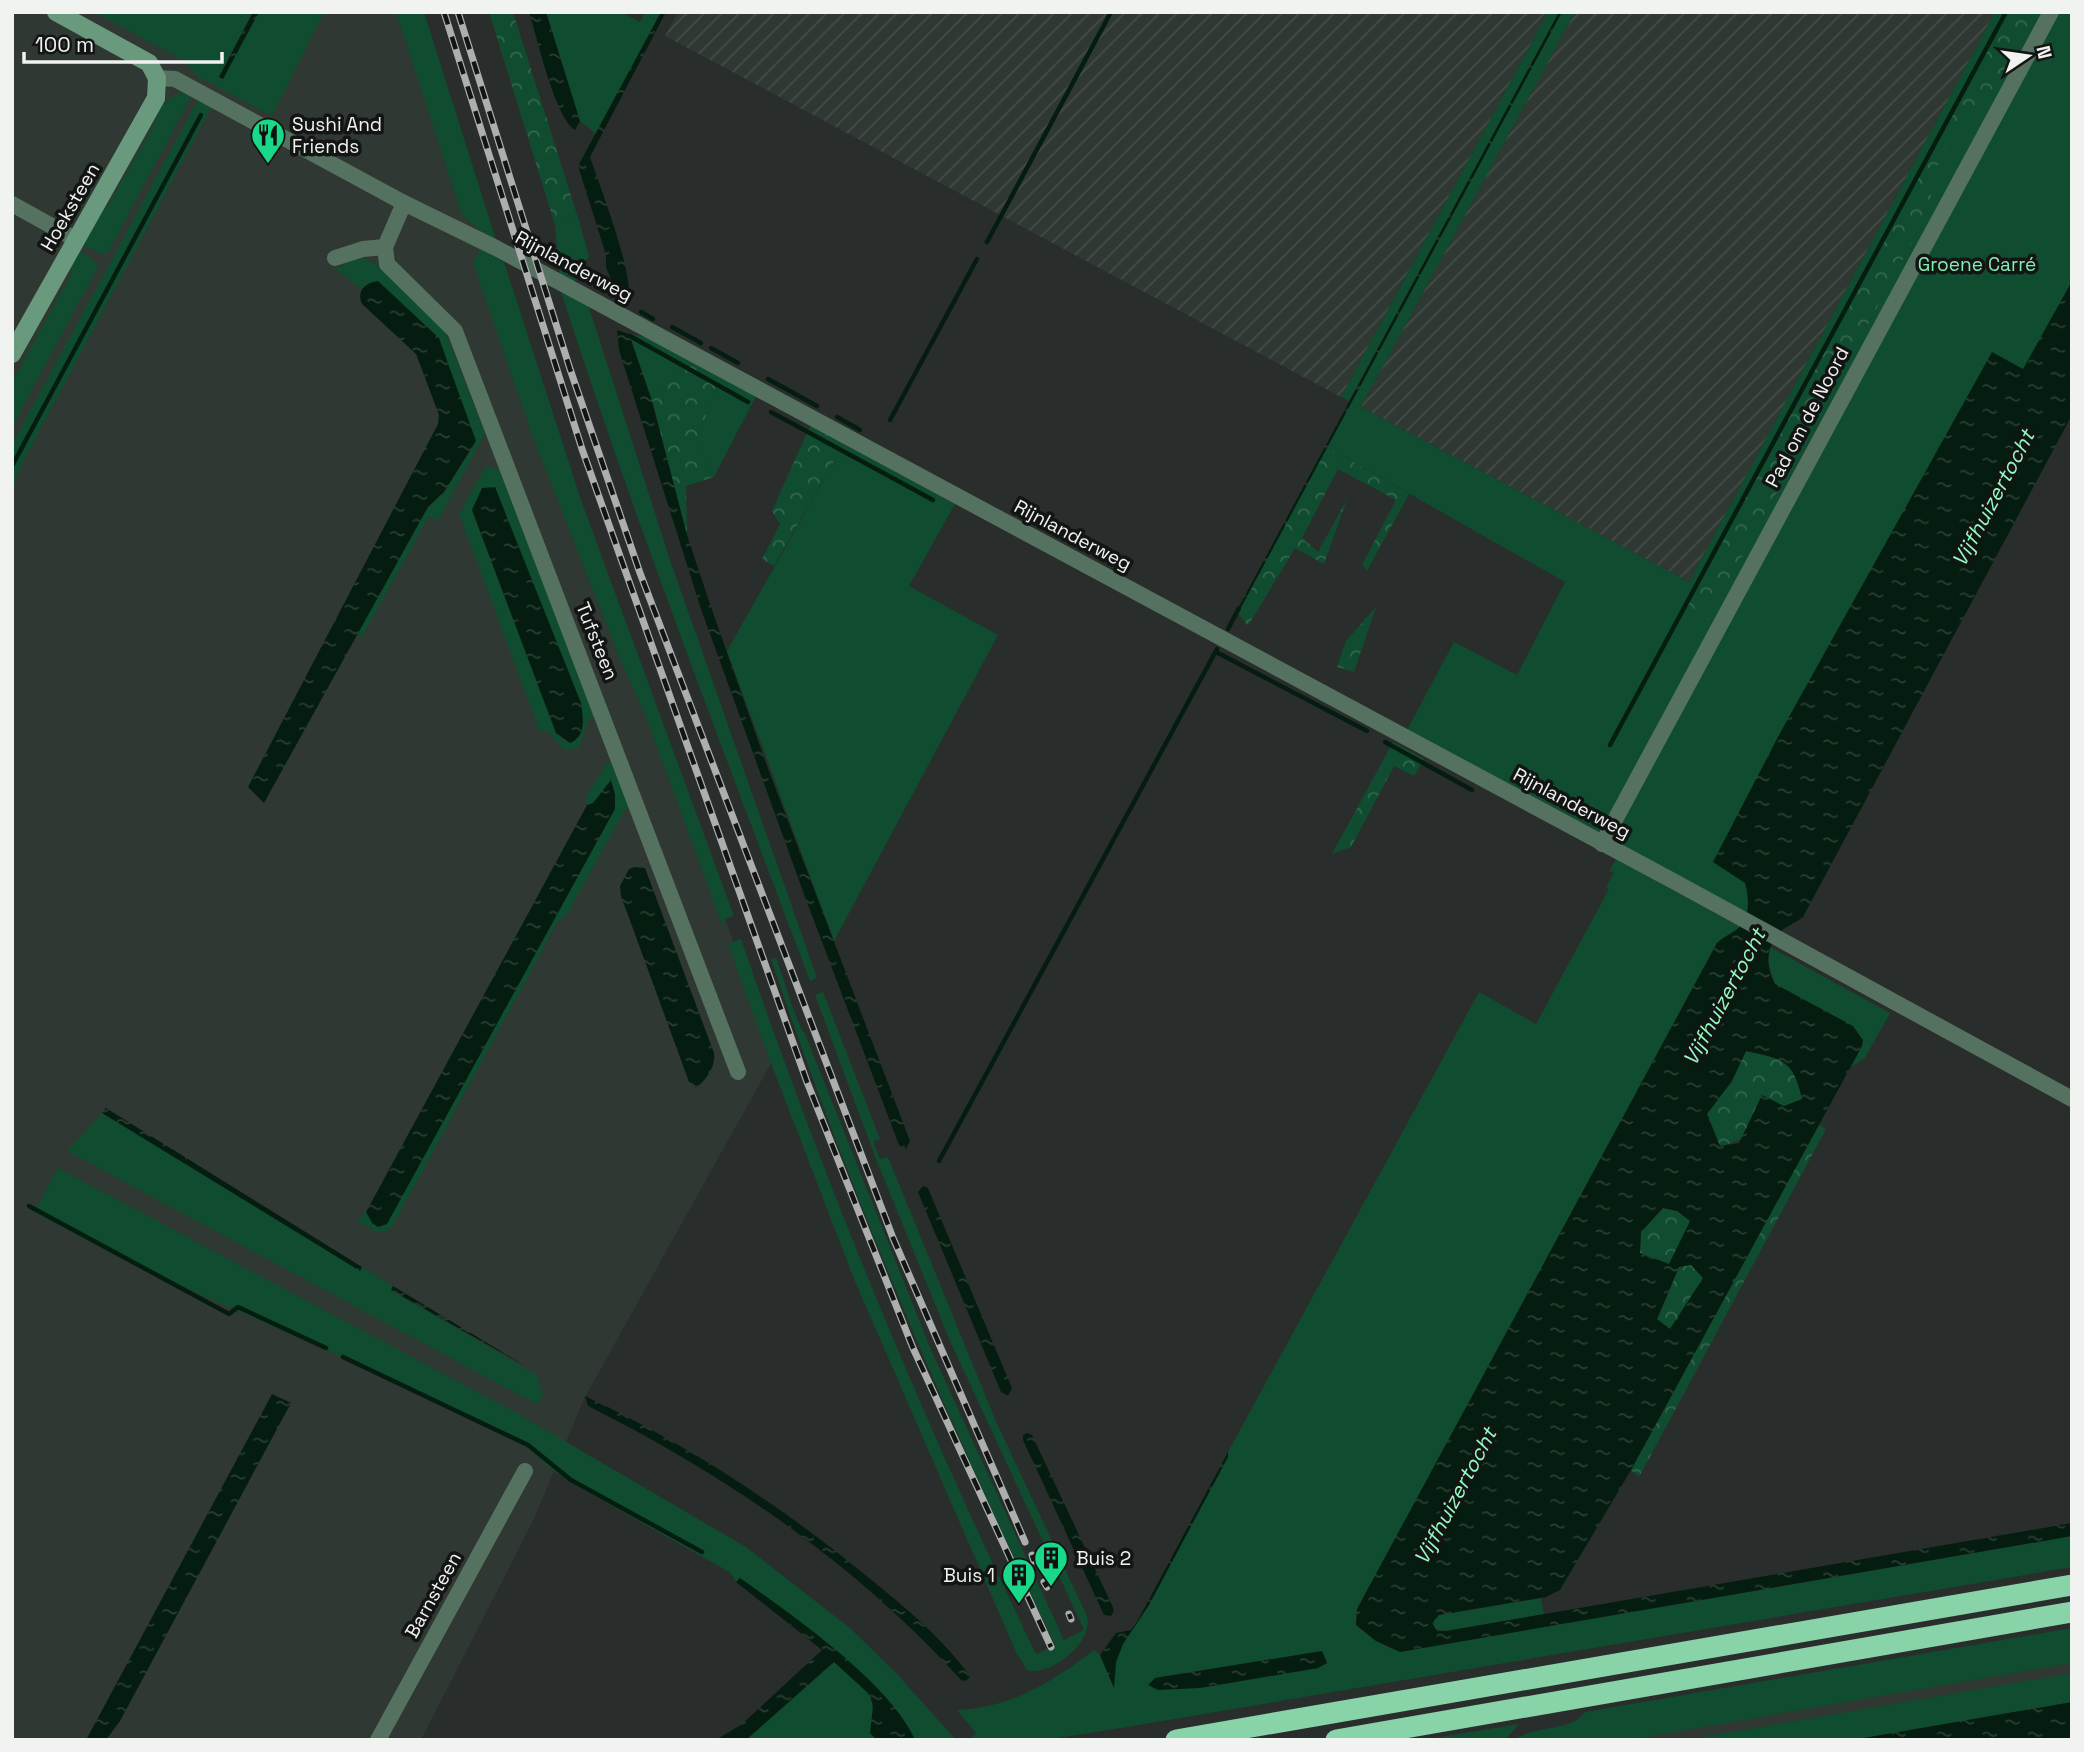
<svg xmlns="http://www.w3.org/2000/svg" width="2084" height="1752" viewBox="0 0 2084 1752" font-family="'Space Grotesk',sans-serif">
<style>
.built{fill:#2f3832}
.industrial{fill:url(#industrial-furrows)}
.green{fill:#104d30;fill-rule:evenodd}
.forest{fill:url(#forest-crowns)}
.water{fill:url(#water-ripples);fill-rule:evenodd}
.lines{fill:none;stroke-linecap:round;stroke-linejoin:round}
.stream{stroke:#051d10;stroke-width:4.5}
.street{stroke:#557260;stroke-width:16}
.secondary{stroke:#6a9a7d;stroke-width:18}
.highway{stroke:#88d4a8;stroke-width:21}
.rail-casing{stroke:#acafad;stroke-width:7}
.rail{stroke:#131414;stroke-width:4.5;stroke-dasharray:13;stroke-linecap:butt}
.labels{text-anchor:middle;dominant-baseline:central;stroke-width:7;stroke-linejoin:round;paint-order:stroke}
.poi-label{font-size:19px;fill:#f1f3f1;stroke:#131414;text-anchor:start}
.street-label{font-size:19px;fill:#f1f3f1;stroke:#131414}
.park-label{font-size:19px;fill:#84ecb1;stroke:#131414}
.water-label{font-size:21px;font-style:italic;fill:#93fbbf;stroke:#131414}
</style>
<defs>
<pattern id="industrial-furrows" width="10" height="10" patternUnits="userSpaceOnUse" patternTransform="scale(1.75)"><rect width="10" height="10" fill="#2f3832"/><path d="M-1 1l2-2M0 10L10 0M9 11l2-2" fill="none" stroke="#434c46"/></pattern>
<pattern id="forest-crowns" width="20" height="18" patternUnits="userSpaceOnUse" patternTransform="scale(1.75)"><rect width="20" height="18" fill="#104d30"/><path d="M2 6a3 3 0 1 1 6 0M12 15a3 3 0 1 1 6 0" fill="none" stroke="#33674e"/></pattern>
<pattern id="water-ripples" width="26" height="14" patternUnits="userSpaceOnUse" patternTransform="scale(1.75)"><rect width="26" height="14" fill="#051d10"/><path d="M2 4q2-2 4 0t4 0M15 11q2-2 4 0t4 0" fill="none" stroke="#2a3e33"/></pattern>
</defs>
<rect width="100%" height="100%" fill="#292d2b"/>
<g class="built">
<path d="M12,12H421L491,247L774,1058L584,1399L534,1519L421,1740H12Z"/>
<path d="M2072,1660V1740H1613Z"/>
</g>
<g class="industrial">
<path d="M678,12H1548L1341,397L665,36Z"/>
<path d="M1575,12H1995L1689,582L1361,407Z"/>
</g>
<g class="green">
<path d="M94,12H253L219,76L223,79L259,12H324L272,116L199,77L183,60Z"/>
<path d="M396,12H424L497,243L462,215Z"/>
<path d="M546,12H621L640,22L645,12H661L596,134L580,121Z"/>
<path d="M1548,12H1559L1349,401L1341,397Z"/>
<path d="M1562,12H1575L1361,407L1689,582L1995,12H2072V287L1747,883L1751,915L1407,730L1454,642L1517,675L1565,582L1327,447Z"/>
<path d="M186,93L192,95L107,254H101L80,243L100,207L106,209L154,125L160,107L174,95Z"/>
<path d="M199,98L212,106L24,460L12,489V444Z"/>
<path d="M579,221L589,256L572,285L560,278L555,225Z"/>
<path d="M77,248L99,265L12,427V382L73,271L68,266Z"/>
<path d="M480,249L504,262L581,500L734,916L723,920L725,933L648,722L620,659L534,440L473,263Z"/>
<path d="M362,258L380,266L443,326L485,433L438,521L429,516L362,637L357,634L428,507L444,492L476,441L369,282L362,289L336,270L351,260Z"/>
<path d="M561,292L588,304L670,560L817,978L810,981C724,752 636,525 561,292Z"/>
<path d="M629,334L649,337L690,359L652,401Z"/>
<path d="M722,377L756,396L714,477L696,440Z"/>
<path d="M844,444L955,504L909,586L998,635L834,941L727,651Z"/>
<path d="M486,466L499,469L596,716L589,719L579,748L565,750L547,731L540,732L459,514ZM483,488H495L581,703L562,740L556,733L472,510Z"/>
<path d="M613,763L630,801L566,916L557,923L391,1229L379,1233L357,1221L366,1212L370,1213L611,781L593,804L587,805L586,796L606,764Z"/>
<path d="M1616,859L1740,927L1717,943L1357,1609L1356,1625L1376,1641L1400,1652L2072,1536V1567L1127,1727L1045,1740H969L976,1733L957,1710C1011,1708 1052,1682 1094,1650L1100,1655L1114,1687L1116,1662L1123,1644L1149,1605L1228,1457V1452L1479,992L1536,1024L1609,889L1606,887L1614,873L1609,871ZM1322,1651L1327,1663L1318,1668L1200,1688L1155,1678Z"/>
<path d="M741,939C825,1184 923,1422 1036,1654L1055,1645C948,1421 850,1195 771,959L776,958C785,980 794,1019 805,1034L931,1350L1064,1640L1084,1630L950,1341L876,1159L815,995L823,992L880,1139L873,1141L880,1159L888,1157L995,1419L1087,1616C1094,1643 1050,1677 1027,1670L1016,1652L854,1279L769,1058L728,944Z"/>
<path d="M1770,947L1890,1013L1865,1058L1851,1067L1862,1046L1775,984L1768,962Z"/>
<path d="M102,1113L360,1270L362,1267L393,1286L392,1291L537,1375L543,1394L538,1405L67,1151Z"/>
<path d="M58,1168L515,1412L746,1547L850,1628L897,1674L956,1740H915C889,1682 791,1616 740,1578L736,1582L731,1573L575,1485L550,1468L520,1441L376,1372L132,1264L34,1212Z"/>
<path d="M1541,1598L1544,1614L1446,1631L1434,1629V1617L1439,1615Z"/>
<path d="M2072,1628V1663L1627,1740H1514C1533,1725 1572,1732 1585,1712Z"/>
<path d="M834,1662C845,1672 864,1684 870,1697C877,1712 867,1723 878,1740H746Z"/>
<path d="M2072,1673V1702L1852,1740H1687Z"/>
<path d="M1519,1724L1505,1740H1422Z"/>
</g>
<g class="forest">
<path d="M489,12H513L579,221L555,225Z"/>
<path d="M2007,12H2039L1981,115L1969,107L1925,189L1935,200L1708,620L1685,602Z"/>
<path d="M690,359L722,377L696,440L714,477L686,486L687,535L652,401Z"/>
<path d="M810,426L844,444L774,566L762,559L780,524L772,511Z"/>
<path d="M1327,447L1409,494L1367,571L1362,565L1396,500L1338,469L1302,538L1318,552L1347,499L1324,564L1295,548L1248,626L1238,613Z"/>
<path d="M1376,607L1354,672L1337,667L1346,641Z"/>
<path d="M1393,742L1424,759L1414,776L1394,766L1351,847L1332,854Z"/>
<path d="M1746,1051C1783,1059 1793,1060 1803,1099C1771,1110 1753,1140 1720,1146L1707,1114L1732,1081Z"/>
<path d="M1819,1124L1826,1129L1639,1477L1631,1470Z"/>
<path d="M1663,1208L1677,1211L1691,1221L1669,1264L1640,1253L1641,1232Z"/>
<path d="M1691,1265L1704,1278L1670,1329L1657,1320L1679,1267Z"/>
</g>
<g class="water">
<path d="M253,12H259L223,79L219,77Z"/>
<path d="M529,12H546L580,121L575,130C555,118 537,37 529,12Z"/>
<path d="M661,12H666L590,157C598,181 638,284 627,301L618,297L606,267V255L578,166Z"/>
<path d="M1559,12H1562L1238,613L1236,612Z"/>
<path d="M378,281L439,338L476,441L444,492L428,507L264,803L248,787L438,424L439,415L416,354L362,304C356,291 365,283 378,281Z"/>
<path d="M2072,281V415L1803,917C1796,923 1786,926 1780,932C1766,946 1765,967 1775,984L1853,1026L1863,1040L1862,1046L1631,1470L1560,1590L1546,1597L1439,1615L1432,1623L1437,1631H1446L2072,1523V1536L1400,1652L1376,1641L1356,1625L1357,1609L1717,943C1723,937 1729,935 1736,930C1751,920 1749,898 1745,883L1713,862L1780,733L1992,352L2023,369ZM1746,1051C1783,1059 1793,1060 1802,1099L1784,1106L1762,1095L1739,1143L1720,1146L1707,1114L1732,1081ZM1663,1208L1677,1211L1690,1221L1669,1264L1640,1253L1641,1232ZM1691,1265L1703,1278L1670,1329L1657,1319L1679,1267Z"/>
<path d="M617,330L629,334L652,401L687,535L711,607L766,763L910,1141L906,1149L899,1145L805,897L701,609L619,350Z"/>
<path d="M495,487L581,703C583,718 587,736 570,743L556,733L472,510L482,488Z"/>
<path d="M611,780L615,794V809L387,1224L378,1227L372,1223L366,1212L587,805L593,803Z"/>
<path d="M635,867L645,868L714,1053C716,1066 706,1080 696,1088L689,1082L621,896L620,886L629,869Z"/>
<path d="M106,1108L362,1267L360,1271L102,1113Z"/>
<path d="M923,1186L928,1188L1012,1388L1008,1396L1001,1392L918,1192Z"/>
<path d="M393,1286L527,1367L391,1290Z"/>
<path d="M272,1394L291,1403L120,1721L106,1740H86Z"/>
<path d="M585,1396C685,1443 777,1503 863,1573C901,1604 940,1635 970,1676L967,1680L962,1681C857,1565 728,1476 588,1406Z"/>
<path d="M1027,1433L1032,1435L1112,1605L1114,1611L1111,1616L1104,1615L1023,1440V1435Z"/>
<path d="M1228,1452V1457L1149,1605L1123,1644L1116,1662L1114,1688L1100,1655L1116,1633L1131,1630L1138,1620Z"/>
<path d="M740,1578C791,1614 890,1683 915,1740L876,1739L870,1733L873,1706L870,1695L834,1662L746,1740H715L741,1725L822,1650L736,1582Z"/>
<path d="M1322,1651L1327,1663L1318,1668L1200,1688L1158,1690L1148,1685L1155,1678Z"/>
<path d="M2072,1702V1740H1852Z"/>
</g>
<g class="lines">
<g class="stream">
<path d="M987,242L1111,12"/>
<path d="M641,312L653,319"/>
<path d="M672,327L701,343"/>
<path d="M630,336L748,402"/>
<path d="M711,348L738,363"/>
<path d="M768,379L817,406"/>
<path d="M771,412L933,500"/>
<path d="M837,417L860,430"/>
<path d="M890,420L977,259"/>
<path d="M12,466L201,115"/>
<path d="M1228,629L1239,608"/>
<path d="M1216,652L1367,731"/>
<path d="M1385,742L1472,790"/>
<path d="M1610,745L2006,12"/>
<path d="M939,1161L1217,649"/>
<path d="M29,1206L229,1314L238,1307L326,1348"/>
<path d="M343,1357L528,1445L571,1480L702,1552"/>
</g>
<g class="street">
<path d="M157,78L175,79L404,203L496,248L1675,882L2072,1099"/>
<path d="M404,203L385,247L387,264L455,331L738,1072"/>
<path d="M12,204L75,239"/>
<path d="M335,258L363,249L385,247"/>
<path d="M1602,844L2051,12"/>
<path d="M378,1740L525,1471"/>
</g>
<path class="secondary" d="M12,354L156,98L157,78L149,63L56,12"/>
<g class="highway">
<path d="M1176,1740L2072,1585"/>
<path d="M1336,1740L2072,1612"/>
</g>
<g class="rail-casing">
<g id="rail">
<path d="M444,12L582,449L807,1082L913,1348L1051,1647"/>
<path d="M458,12L570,369L640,573L893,1238L1025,1542"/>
<path d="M1032,1555L1034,1561"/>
<path d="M1044,1582L1047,1587"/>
<path d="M1069,1614L1071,1619"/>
</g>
</g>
<use href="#rail" class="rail"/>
</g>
<defs>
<g id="restaurant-pin" transform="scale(1.75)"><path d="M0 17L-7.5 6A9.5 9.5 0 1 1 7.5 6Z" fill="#18d989" stroke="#131414"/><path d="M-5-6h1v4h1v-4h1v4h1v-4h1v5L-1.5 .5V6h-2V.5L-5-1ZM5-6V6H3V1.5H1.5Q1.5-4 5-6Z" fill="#111"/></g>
<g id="building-pin" transform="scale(1.75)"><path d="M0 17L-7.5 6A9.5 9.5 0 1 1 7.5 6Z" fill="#18d989" stroke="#131414"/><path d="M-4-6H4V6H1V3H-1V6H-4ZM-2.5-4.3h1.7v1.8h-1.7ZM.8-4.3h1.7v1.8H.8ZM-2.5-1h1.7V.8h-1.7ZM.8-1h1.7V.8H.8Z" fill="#111"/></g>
</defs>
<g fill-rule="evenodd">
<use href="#restaurant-pin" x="268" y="135"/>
<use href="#building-pin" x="1051" y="1558"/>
<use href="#building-pin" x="1019" y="1575"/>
</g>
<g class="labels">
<g class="poi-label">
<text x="292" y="124">Sushi And<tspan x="292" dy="22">Friends</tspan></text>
<text x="1076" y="1558">Buis 2</text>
<text x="995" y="1575" text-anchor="end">Buis 1</text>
</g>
<g class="street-label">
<text transform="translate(70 207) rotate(-60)">Hoeksteen</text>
<text transform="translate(574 266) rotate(28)">Rijnlanderweg</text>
<text transform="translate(1807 417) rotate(-62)">Pad om de Noord</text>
<text transform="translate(1073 535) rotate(28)">Rijnlanderweg</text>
<text transform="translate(597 641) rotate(68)">Tufsteen</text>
<text transform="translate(1572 803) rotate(28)">Rijnlanderweg</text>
<text transform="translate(433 1595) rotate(-61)">Barnsteen</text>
</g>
<g class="park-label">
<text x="1977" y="264">Groene Carré</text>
</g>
<g class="water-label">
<text transform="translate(1993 498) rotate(-62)">Vijfhuizertocht</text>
<text transform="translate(1724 997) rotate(-62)">Vijfhuizertocht</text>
<text transform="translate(1455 1496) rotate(-62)">Vijfhuizertocht</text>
</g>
</g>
<rect width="2084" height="1752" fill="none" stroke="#f1f3f1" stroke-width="28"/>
<g transform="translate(2028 56) rotate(77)" stroke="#131414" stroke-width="5" paint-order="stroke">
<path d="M0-5L12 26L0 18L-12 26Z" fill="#f1f3f1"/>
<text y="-10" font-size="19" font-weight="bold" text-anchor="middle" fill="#f1f3f1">N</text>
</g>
<path d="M24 52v10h198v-10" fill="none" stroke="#f1f3f1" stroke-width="3.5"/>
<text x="35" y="52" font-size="21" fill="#f1f3f1" stroke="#131414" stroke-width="5" paint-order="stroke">100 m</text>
</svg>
